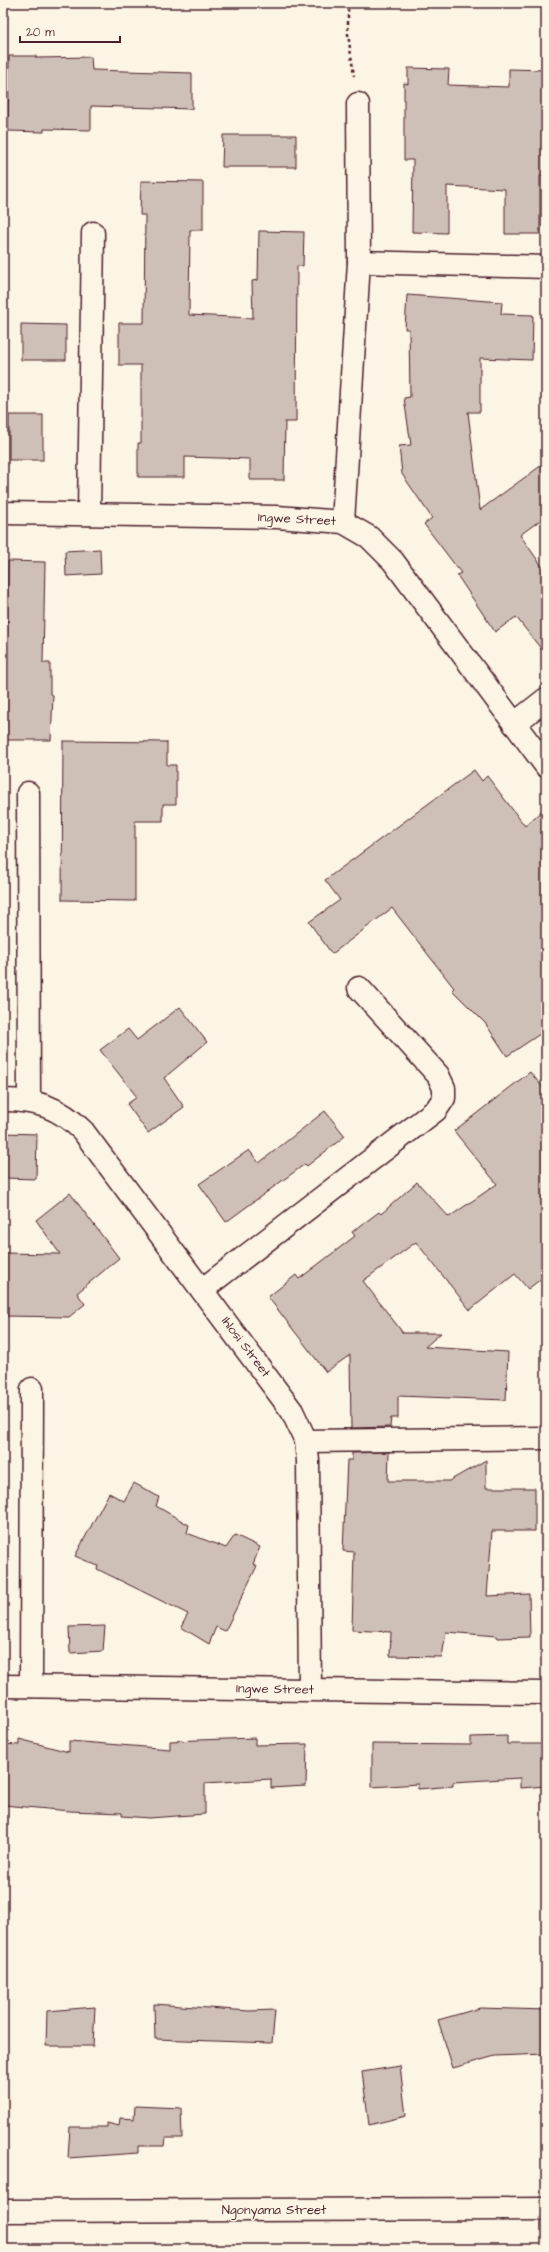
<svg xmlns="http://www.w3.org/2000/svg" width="549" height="2252" viewBox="0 0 549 2252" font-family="'Architects Daughter',sans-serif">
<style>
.building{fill:#cfc0b7;stroke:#4a1f2b}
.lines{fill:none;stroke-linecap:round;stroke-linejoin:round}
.minor-casing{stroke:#4a1f2b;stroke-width:25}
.path{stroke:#4a1f2b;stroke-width:2.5;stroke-dasharray:3 3;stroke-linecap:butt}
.minor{stroke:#fcf5e5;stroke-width:22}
.labels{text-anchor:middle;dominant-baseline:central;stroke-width:3;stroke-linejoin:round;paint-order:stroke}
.street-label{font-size:13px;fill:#4a1f2b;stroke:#fcf5e5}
</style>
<rect width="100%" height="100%" fill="#fcf5e5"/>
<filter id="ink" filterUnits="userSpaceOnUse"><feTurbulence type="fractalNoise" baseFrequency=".025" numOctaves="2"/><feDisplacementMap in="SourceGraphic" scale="8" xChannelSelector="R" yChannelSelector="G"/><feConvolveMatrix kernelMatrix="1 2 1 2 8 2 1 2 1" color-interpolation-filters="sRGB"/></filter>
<g filter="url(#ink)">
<g class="building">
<path d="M9,56H36V58L91,57L92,70L192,73V109L91,106V130L44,129V132L8,131Z"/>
<path d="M408,68L449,69L448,85L509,87V69L546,70V176H540V234H505V189L447,186V233L412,232L413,160H404V83L408,84Z"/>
<path d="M223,135H296V167H222Z"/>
<path d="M141,181L203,182V230H190L189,315L253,318L252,281L258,280L259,231L304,232L303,266H297L296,422H285L284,480H250V459L185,457V477H138V443H141V365H119V323H144L145,215H140Z"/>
<path d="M407,295L502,302L501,314L533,315L532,360L480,358V412H468L480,510L546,462V516L520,535L546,572V655L516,617L495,632L457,575L461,573L424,524L432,518L402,474L399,446L411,445L404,398L410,397L409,329H405Z"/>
<path d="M21,324L66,325V360H21Z"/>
<rect x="9" y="415" width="34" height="45"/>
<path d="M100,549L101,574L66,576L65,551Z"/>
<path d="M8,561L45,562L43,663H50V694L53,695L51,740H3V663H7Z"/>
<path d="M63,741L167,742V765H176V804H163V821H135V901L62,900Z"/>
<path d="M474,770L482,781L487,776L525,826L546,807V1030L507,1056L485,1023L452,990L454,988L392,908L332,954L309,922L340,900L325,880Z"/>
<path d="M180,1007L207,1042L164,1078L184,1107L148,1133L127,1104L137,1097L100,1050L128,1029L137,1040Z"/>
<path d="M530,1072L546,1091V1275L528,1289L515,1274L470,1310L416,1242L363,1281L403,1333H441L425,1347L508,1352L506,1400L398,1396V1418H391L390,1427L351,1428L350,1355L326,1372L268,1297L296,1275L299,1279L355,1236L352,1232L379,1212L381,1214L417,1182L449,1217L497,1184L454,1131Z"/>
<path d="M325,1111L345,1136L307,1166L305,1164L226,1222L199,1184L249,1150L259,1163Z"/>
<path d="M3,1133L37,1134L36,1179L3,1178Z"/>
<path d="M70,1193L119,1258L77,1293L85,1304L69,1317L3,1316V1253L60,1254L36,1220Z"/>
<path d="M389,1452L388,1481H449L486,1460V1488H535V1531H492L487,1596L529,1594L530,1637L498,1638L497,1636L446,1632L442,1657L390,1656L391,1632L352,1630L354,1552L343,1551L347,1460H352V1453Z"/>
<path d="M134,1483L159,1497L156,1506L189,1525L187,1533L226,1548L235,1535L260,1547L253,1564L257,1566L225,1631L216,1627L209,1644L181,1627L188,1614L97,1569L98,1566L75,1556L109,1493L124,1501Z"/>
<path d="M105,1626L103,1651L70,1653L69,1627Z"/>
<path d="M507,1736V1744H546V1786L520,1788V1778L453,1782V1786L418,1789V1784L372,1787V1744L471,1745V1737Z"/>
<path d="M255,1738V1745L307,1744L306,1786L271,1788V1779L205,1783V1814L149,1818L122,1816V1813L70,1811L3,1805V1744L19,1745V1739L69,1752V1741L170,1749V1741Z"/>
<path d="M154,2004L249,2011L275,2010L272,2043L155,2039Z"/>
<path d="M95,2007L93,2046H46L47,2011Z"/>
<path d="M480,2008L546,2010V2054L495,2056L453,2068L438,2020Z"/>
<path d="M400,2066L406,2116L369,2125L362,2072Z"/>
<path d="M135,2106L181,2108L182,2138H165L164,2146H138V2153L68,2158L70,2127H107V2123L119,2126L120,2118L134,2119Z"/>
</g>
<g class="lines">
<g class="minor-casing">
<g id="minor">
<path d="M359,262L546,267"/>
<path d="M3,513L277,517L343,522L369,537L393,561L546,766"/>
<path d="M89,514L93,233"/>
<path d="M343,522L359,262L358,104"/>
<path d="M514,724L546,699"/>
<path d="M28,793L29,1101"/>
<path d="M3,1100C37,1100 59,1107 83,1131L292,1411L306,1441L308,1461L310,1689"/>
<path d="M203,1289L436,1110L444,1098V1088L438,1075L359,988"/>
<path d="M306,1441L546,1438"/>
<path d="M3,1686L546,1693"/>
<path d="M31,1686L32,1389"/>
<path d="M3,2211L546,2209"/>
</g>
</g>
<path class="path" d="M348,3V34L354,76"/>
<use href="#minor" class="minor"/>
</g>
</g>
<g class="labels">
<g class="street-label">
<text transform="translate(297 519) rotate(3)">Ingwe Street</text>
<text transform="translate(246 1347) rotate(53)">Ihlosi Street</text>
<text transform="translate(275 1689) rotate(1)">Ingwe Street</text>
<text x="274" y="2210">Ngonyama Street</text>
</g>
</g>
<rect width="549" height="2252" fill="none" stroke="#fcf5e5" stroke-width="16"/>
<rect x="8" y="8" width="533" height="2236" fill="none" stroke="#4a1f2b" stroke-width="1.5" filter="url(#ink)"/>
<path d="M20 36v6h100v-6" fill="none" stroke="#4a1f2b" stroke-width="2"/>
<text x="26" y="36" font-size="12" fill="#4a1f2b" stroke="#fcf5e5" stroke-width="3" paint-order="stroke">20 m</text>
</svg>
